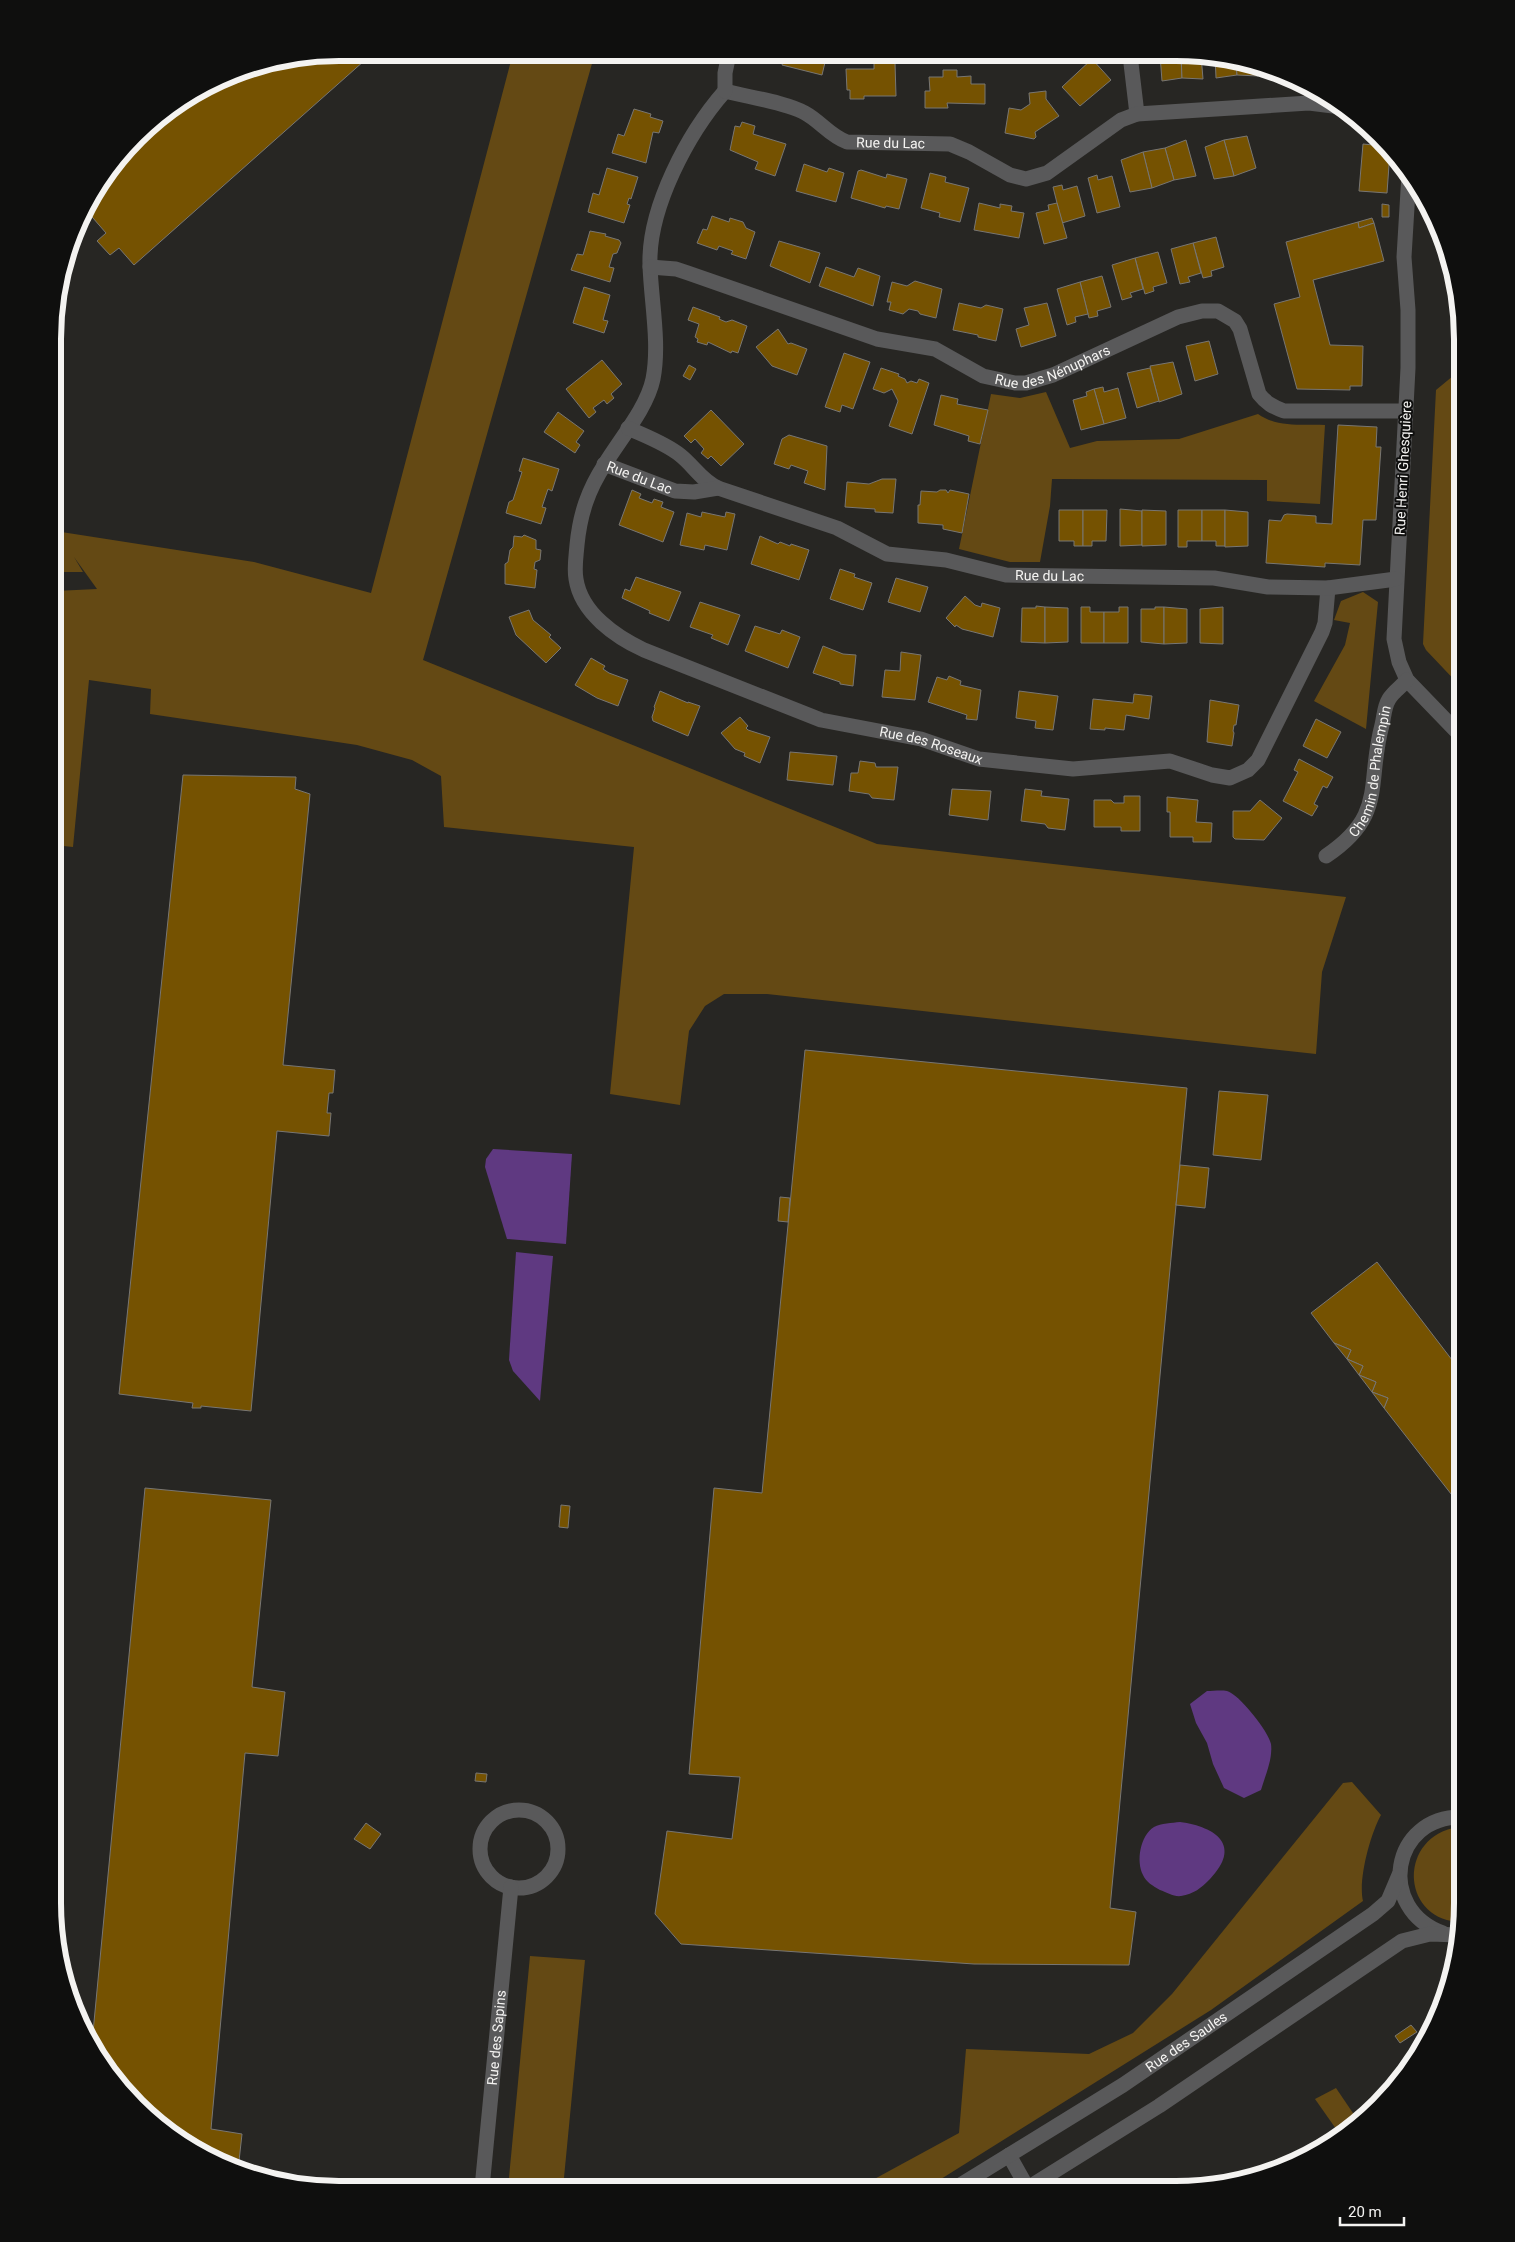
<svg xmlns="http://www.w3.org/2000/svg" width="1515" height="2242" viewBox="0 0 1515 2242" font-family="Roboto,sans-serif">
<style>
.green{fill:#644914}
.water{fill:#5f3981}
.building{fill:#755201;stroke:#787673}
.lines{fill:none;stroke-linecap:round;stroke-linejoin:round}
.street{stroke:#59595a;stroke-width:15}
.labels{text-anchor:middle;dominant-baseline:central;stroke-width:4;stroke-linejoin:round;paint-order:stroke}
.street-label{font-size:14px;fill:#f4f3f1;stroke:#0f0f0e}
.rim{fill:none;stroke:#f4f3f1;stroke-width:6}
</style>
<rect width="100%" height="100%" fill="#272623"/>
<g class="green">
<path d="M513,53H595L423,660L877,844L1346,897L1322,972L1316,1054L767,994H724L705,1006L689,1031L680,1105L610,1094L634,847L444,827L441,776L412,760L357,745L150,714L151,689L89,680L73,847L54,845L55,591L97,589L74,557L83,572H55V531L254,562L371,593Z"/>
<path d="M1462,362V688L1426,650L1423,644L1436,390L1453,376Z"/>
<path d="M1046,392L1070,448L1097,441L1179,439L1258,414C1278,428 1302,424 1325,425L1320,504L1267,501V480L1052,479L1050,506L1040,562H1010L959,549L991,394L1020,398Z"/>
<path d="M1363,592L1378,602L1366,729L1314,701L1345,645L1350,623L1334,620L1341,601Z"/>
<path d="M1352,1782L1381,1815C1370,1835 1358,1880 1363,1901L1211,2010L925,2189H856L959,2133L966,2049L1089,2054L1133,2033L1172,1994L1343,1783Z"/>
<path d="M1453,1828H1462V1922C1403,1922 1396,1842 1453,1828Z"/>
<path d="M530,1956L585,1960L563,2188H508Z"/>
<path d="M1336,2088L1359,2122L1341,2136L1315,2099Z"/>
</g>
<g class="water">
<path d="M493,1149L572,1154L566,1244L507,1239L485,1167L486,1159Z"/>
<path d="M516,1252L553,1256L540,1401L513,1371L509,1360Z"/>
<path d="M1207,1691C1213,1691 1221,1690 1227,1691C1239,1694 1269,1732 1271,1744C1273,1759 1265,1776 1261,1790L1244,1798L1224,1788L1213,1764L1207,1743L1196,1723L1190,1704Z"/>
<path d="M1180,1822C1217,1827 1242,1846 1210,1879C1201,1888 1194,1894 1181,1896C1174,1897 1166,1892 1160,1890C1153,1886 1146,1882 1143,1875C1136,1861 1140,1836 1154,1827C1161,1823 1172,1823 1180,1822Z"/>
</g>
<g class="building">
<path d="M340,52L373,53L134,265L119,248L110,255L97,241L106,233L86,210L91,196L151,124L247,68Z"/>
<path d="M785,54H827L822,75L782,65Z"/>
<path d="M989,54H1022L1007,59L1004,56L990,58Z"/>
<path d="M1160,55H1181L1182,78L1162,81Z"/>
<path d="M1181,55H1201L1203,79L1182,78Z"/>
<path d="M1215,55L1236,61L1237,75L1216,78Z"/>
<path d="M1092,59L1111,80L1080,106L1062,87Z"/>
<path d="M1236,61L1257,67L1258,76L1237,75Z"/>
<path d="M874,63H895L896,96H864V99H850V90H847L846,69H874Z"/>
<path d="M943,70H957V77L971,76V84H985V104L947,103L948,108H925V91H930L929,77H943Z"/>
<path d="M1046,91V99L1059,116L1035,132L1036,137L1034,139L1005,133L1009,108L1021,110L1030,104L1029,93Z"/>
<path d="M634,109L651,114L650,117L663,121L659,133L653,132L646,163L612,153L618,134L624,136Z"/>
<path d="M742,122L755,126L753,134L786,144L775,176L755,169L758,162L730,150L735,126L740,127Z"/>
<path d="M1247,136L1256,168L1234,176L1224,140Z"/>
<path d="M1186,140L1196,176L1174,180L1165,148Z"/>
<path d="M1224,140L1234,176L1214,179L1205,147Z"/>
<path d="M1363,144L1384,146L1390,151L1387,193L1359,191Z"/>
<path d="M1165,148L1174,180L1152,188L1143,152Z"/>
<path d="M1143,152L1152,188L1130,192L1121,160Z"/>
<path d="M804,164L827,172L829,168L844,173L836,202L796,191Z"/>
<path d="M607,168L638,177L631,199L629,198L627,204L630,205L624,223L588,212L593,193L599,195Z"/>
<path d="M861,170L886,178L887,174L907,179L899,209L886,206L885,208L851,198L858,171Z"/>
<path d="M930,173L946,177L945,182L969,188L960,222L939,217L940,213L921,208Z"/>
<path d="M1097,175L1098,180L1112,176L1120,207L1097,213L1088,178Z"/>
<path d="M1062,185L1063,190L1077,186L1085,216L1062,223L1053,187Z"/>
<path d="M979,203L1000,208V204L1012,206L1011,211L1024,213L1019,238L974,230Z"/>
<path d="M1057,203L1067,238L1044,244L1036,213L1049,210L1048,205Z"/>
<path d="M1382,204L1389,205V217H1382Z"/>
<path d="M712,216L729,222L730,218L743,222L746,228L755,232L746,259L731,254L733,251L719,246L717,250L697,243L703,229L707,230Z"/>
<path d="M1372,218L1374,223L1359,228L1358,222Z"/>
<path d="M1358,222L1359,228L1374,223L1384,261L1313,280L1330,345L1363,346L1362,386H1350V390L1297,389L1274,304L1300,297L1286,242Z"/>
<path d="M590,231L606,234L605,236L619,240L621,243L617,253L613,254L609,267L614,268L610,282L571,270L577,254L583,255Z"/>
<path d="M1216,237L1224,267L1211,271L1212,276L1203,278L1193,243Z"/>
<path d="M779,241L820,253L810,283L770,266Z"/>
<path d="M1193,243L1201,273L1188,277L1190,282L1180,284L1171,249Z"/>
<path d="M1158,252L1167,283L1153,287L1154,291L1145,294L1135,258Z"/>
<path d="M1135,258L1143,289L1130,293L1132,297L1122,300L1112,265Z"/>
<path d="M826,267L854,277L858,268L880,276L873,306L819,286Z"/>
<path d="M1102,276L1111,307L1097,311L1098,316L1089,318L1080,282Z"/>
<path d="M915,281L942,289L936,318L920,314L918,311L909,309L903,314L889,310L891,302H887L892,282L907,286Z"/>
<path d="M1080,282L1088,314L1075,317L1076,322L1067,325L1057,289Z"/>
<path d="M584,287L610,295L603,320L608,321L604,333L573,323Z"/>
<path d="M959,303L981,308L986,305L1003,309L996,341L978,337V335L953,330Z"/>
<path d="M1047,303L1056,336L1021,347L1016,329L1029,325L1024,308Z"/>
<path d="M693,307L720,317L719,319L726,322L732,320L747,326L738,353L732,351L731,353L708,342L707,345L697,342L698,339L695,337L699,324L688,320Z"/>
<path d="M778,329L788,344L791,343L807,349L797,375L772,366L756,347Z"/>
<path d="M1209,341L1218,374L1195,381L1186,346Z"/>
<path d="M844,353L870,362L853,409L842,405L840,412L825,407Z"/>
<path d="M602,360L622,384L611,394L614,398L607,404L604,400L593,408L596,412L589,418L566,389Z"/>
<path d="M1173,362L1182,394L1159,402L1150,366Z"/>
<path d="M689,365L696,369L690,380L683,376Z"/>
<path d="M881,368L899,374L898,376L905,379L907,383L911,381L917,383L919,379L929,383L912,434L889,426L898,401L892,389L884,393L873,389Z"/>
<path d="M1150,368L1159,401L1137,408L1127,373Z"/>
<path d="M1103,387L1104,392L1118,388L1126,418L1104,424L1094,389Z"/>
<path d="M1094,389L1104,424L1081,430L1073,400L1087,396L1086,392Z"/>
<path d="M941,395L958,399L957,404L988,410L980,444L968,441L969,436L934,425Z"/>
<path d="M711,410L744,444L721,466L711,456L708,459L701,453L704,449L695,439L691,443L684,436Z"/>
<path d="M558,412L584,431L576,442L580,445L575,453L544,432Z"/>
<path d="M1338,425L1377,427L1376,447H1381L1376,520H1363L1360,565L1325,563V567L1266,563L1269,520L1281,521L1284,515L1287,514L1316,516V523L1332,524Z"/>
<path d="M789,435L827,446L825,490L804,483L808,471L791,465L789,469L774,464L782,439Z"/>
<path d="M523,458L559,469L552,491L548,489L542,507L546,508L541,524L506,513L509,502L513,500L522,472L519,471Z"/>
<path d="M882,479H896L893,513L875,512V509L845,507L847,482L869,484Z"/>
<path d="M632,490L641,494L639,498L652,503L654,499L663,502L661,507L674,512L663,542L619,525Z"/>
<path d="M940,490H946L948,493L950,490L969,494L962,533L943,529V525L918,523V505H920L921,491L937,492Z"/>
<path d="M1120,509L1142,511V545L1120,546Z"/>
<path d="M1059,510H1083V546H1074V541H1059Z"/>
<path d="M1083,510H1107L1106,541H1092V546H1083Z"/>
<path d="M1142,510L1166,511V545L1142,546Z"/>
<path d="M1178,510H1202V541H1187V547H1178Z"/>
<path d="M1202,510H1225V546H1216V541H1202Z"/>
<path d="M1225,510L1248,512V546L1225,547Z"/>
<path d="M702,512L725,517L726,512L735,514L727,550L705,545L704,550L680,545L687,513L701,517Z"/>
<path d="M524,535L536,540V549L541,550L540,560L535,562L534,569L537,570L535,588L505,584V564L508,562L510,550L513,547L514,536L522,537Z"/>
<path d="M760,536L778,544L780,542L790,546L791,544L809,550L799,580L751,564Z"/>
<path d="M840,569L855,574L854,577L872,583L863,610L830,599Z"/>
<path d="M636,577L681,592L669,621L649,613L650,611L622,598L625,589L630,591Z"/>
<path d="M896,578L928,587L920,612L888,602Z"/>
<path d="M965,596L975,605L981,607L982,603L1000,608L993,637L962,629L956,625L955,627L946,618Z"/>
<path d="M700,602L740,615L728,645L711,638L713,635L690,627Z"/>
<path d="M1036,606L1045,607V643L1021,642L1022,608H1036Z"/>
<path d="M1045,607L1068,608V642L1045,643Z"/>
<path d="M1081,607H1090V612H1104V643H1081Z"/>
<path d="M1119,607H1128V643H1104V612H1119Z"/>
<path d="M1155,607H1164V644L1141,642V609H1155Z"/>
<path d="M1164,607L1187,609V643L1164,644Z"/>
<path d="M1223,607V644L1200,643V609Z"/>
<path d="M529,610L533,620L551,635L549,637L561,648L546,663L516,635L509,617Z"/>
<path d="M755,626L780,634L782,630L800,637L788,668L745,651Z"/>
<path d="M823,646L843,654L856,655L853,686L840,684V682L813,673Z"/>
<path d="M901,652L921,655L915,700L882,697L885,670L900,671Z"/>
<path d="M591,658L605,666L603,669L609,673L628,680L618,706L597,698L575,685Z"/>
<path d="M949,676L961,681L960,685L981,690L977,720L966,719L967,715L928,702L937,677L947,680Z"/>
<path d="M660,691L688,703V702L700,706L688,736L653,721L652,717L655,708L654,707Z"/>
<path d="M1019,691L1058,696L1053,730L1035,728L1036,721L1016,718Z"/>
<path d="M1134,694L1152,696L1149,719L1126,715L1124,730L1105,728V730L1090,729L1093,699L1133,703Z"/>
<path d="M1210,700L1239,705L1236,725H1234L1233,731L1234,733L1232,746L1207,742Z"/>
<path d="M740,717L748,726L746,728L748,730L770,737L760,763L744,756L745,753L735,749L721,733Z"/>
<path d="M1316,719L1341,732L1327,758L1303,746Z"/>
<path d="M790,752L837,756L833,785L787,780Z"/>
<path d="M1299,759L1333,777L1327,788L1323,786L1314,804L1318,806L1312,816L1283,801L1298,772L1294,770Z"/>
<path d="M860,761L875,763L876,767H898L894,800L872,798L869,794L849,791L851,773H858Z"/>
<path d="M183,775L296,777L295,789L310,794L283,1065L335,1070L333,1093H329L327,1113H331L329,1136L277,1131L251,1411L201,1406V1408H192L193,1403L119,1394Z"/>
<path d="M952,789L991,791L988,820L949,815Z"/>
<path d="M1025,789L1042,791L1041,796L1069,799L1065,830L1048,828L1045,824L1021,821Z"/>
<path d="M1124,796H1140V831H1121V827H1094V800H1111L1114,803H1124Z"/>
<path d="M1167,797L1198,800L1196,822L1212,823L1211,842H1193V837H1170V812H1167Z"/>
<path d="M1260,800L1282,818L1264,840L1235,839L1233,837V811H1250Z"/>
<path d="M805,1050L1187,1088L1110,1908L1136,1912L1129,1965L974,1964L681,1944L655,1914L667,1831L732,1839L740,1777L689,1774L714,1488L762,1493Z"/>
<path d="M1219,1091L1268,1095L1261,1160L1213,1155Z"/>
<path d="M1180,1165L1209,1168L1205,1208L1176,1205Z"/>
<path d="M780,1197L790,1198L788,1222L778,1221Z"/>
<path d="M1377,1262L1462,1373V1508L1384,1408L1388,1398L1372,1392L1376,1382L1359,1375L1363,1366L1347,1359L1351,1350L1334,1343L1311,1313Z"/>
<path d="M1334,1343L1351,1350L1347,1359Z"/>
<path d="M1347,1359L1363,1366L1359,1375Z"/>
<path d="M1359,1375L1376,1382L1372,1392Z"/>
<path d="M1372,1392L1388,1398L1384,1408Z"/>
<path d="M145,1488L271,1500L252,1687L285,1692L278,1756L245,1753L211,2129L242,2134L238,2170L230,2168L165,2130L112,2077L92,2043Z"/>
<path d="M561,1505L570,1506L568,1528L559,1527Z"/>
<path d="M476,1773L487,1774L486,1782L475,1781Z"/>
<path d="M366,1823L381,1834L370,1849L354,1839Z"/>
<path d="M1411,2025L1417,2032L1400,2043L1395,2036Z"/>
</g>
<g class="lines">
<g class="street">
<path d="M1130,55L1137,114"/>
<path id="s1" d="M725,91C688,133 648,208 650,265C651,301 660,343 653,379C647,408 620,439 605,464C588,490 580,514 577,545C576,557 574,568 576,579C581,613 616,637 644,650L821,720L921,739L979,759L1073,769L1170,761L1212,775L1230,778L1248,770L1258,760L1322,632L1325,623L1328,588"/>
<path id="s2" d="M725,91C747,97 785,102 805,113C820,121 830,136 847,142L950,144L969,152L1010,175L1026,179L1047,173L1121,120L1137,114L1309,103L1341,107"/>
<path d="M725,91V73L729,54"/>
<path d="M1409,174L1404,257L1408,310V368L1394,639L1399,662L1407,680L1462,737"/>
<path id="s3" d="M650,267L676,269L688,273L877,339L935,349L983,376L1015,383H1026L1053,375L1178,317L1202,311H1218L1235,321L1240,329L1259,394C1266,403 1273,407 1284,411H1406"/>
<path id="s4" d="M628,428C645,436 665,443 680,455C694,466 701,480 718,488L837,528L887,554L946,560L1006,575L1214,578L1268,587L1328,588L1396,579"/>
<path id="s5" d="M604,464L675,491L694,492L718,488"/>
<path id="s6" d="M1326,856C1387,815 1366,785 1382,725C1384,717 1384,707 1389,699C1393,692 1402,686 1407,680"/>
<circle cx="519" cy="1849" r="39"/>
<path d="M1443,1933C1376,1909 1391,1816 1462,1817"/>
<path d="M1009,2155L1028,2189"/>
<path id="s7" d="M482,2188L511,1887"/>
<path id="s8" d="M954,2189L1123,2085L1373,1914L1388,1901L1399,1875"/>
<path d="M1026,2189L1159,2106L1402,1941L1430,1934L1459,1935"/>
</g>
</g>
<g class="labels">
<g class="street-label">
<text stroke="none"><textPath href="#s2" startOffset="178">Rue du Lac</textPath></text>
<text stroke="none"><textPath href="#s3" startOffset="426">Rue des Nénuphars</textPath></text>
<text transform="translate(1403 468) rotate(-87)">Rue Henri Ghesquière</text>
<text stroke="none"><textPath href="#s5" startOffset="38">Rue du Lac</textPath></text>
<text stroke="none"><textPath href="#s4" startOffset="456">Rue du Lac</textPath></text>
<text stroke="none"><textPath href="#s1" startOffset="932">Rue des Roseaux</textPath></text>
<text stroke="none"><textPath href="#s6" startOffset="101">Chemin de Phalempin</textPath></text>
<text stroke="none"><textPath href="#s7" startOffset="151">Rue des Sapins</textPath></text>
<text stroke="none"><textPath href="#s8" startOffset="275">Rue des Saules</textPath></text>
</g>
</g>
<path d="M0 0H1515V2242H0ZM339 61H1176A278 278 0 0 1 1454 339V1903A278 278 0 0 1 1176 2181H339A278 278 0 0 1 61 1903V339A278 278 0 0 1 339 61Z" fill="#0f0f0e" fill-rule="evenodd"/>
<path class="rim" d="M339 61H1176A278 278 0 0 1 1454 339V1903A278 278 0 0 1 1176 2181H339A278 278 0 0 1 61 1903V339A278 278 0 0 1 339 61Z"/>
<path d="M1340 2217v8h64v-8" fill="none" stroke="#f4f3f1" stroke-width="2.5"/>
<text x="1348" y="2217" font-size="15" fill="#f4f3f1" stroke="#0f0f0e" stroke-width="4" paint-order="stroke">20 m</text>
</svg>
